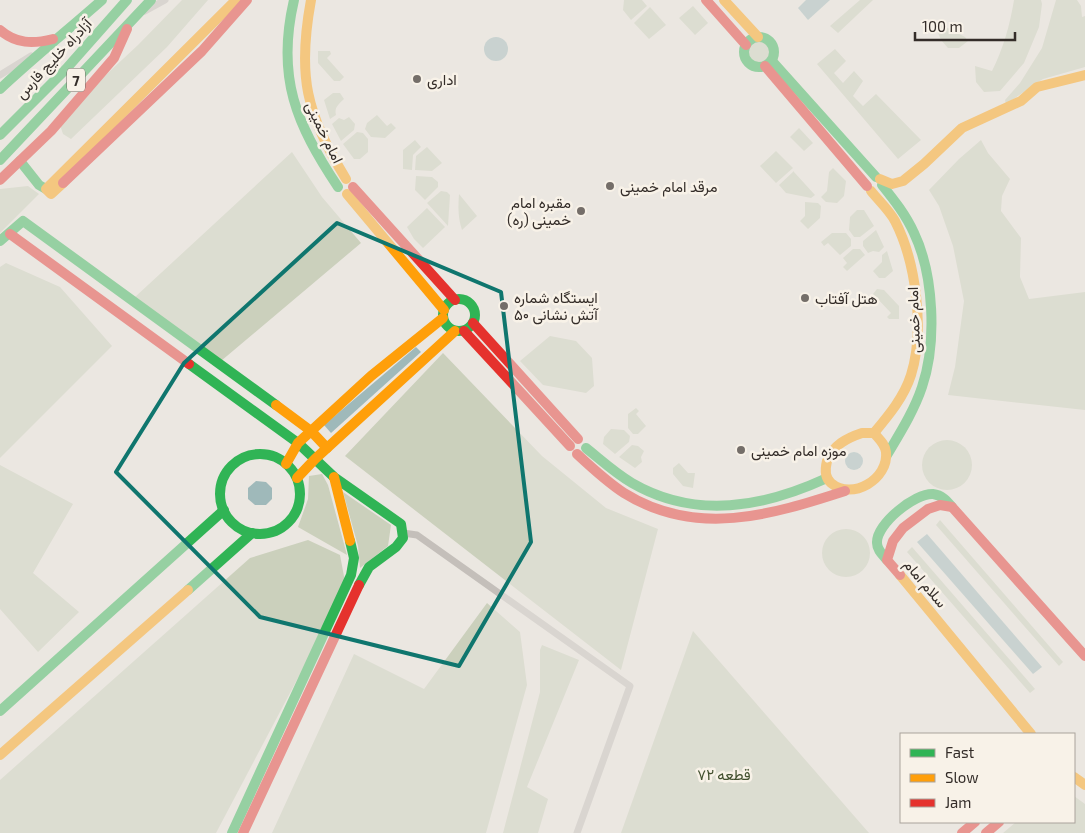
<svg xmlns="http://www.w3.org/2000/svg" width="1085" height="833" viewBox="0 0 1085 833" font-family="'Exo 2',Vazirmatn,sans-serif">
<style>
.green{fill:#cbd0bc}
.water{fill:#9fb9ba}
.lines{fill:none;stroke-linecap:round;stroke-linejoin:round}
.street{stroke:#c4bfba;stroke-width:7}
.fast{stroke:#30b455;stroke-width:10}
.slow{stroke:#ff9f0a;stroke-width:10}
.jam{stroke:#e5322d;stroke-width:10}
.marked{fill:none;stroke:#0f766e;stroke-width:4;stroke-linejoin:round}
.poi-dot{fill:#746e69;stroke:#f8f2e8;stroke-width:2}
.labels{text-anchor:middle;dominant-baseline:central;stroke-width:5;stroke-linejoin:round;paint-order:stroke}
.shield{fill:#f8f2e8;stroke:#6f6862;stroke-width:1}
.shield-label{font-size:14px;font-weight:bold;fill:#342d29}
.street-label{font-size:15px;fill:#342d29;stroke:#f8f2e8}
.poi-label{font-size:15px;fill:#342d29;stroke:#f8f2e8;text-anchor:start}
.park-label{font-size:15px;fill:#42502f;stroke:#f8f2e8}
</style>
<rect width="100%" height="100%" fill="#ebe7e1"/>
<g class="green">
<path d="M182,0H208L167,47L71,139L63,134L60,125L80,99L138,45Z"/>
<path d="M624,0H642L647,6L631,20L623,10Z"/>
<path d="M860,0H873L838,33L830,26Z"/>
<path d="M1014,0H1041L1042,4L1039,27L1024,63L1000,91L984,92L976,82L975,66L992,71C1003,49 1010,25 1014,0Z"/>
<path d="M1056,0H1077L1081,6L1082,17L1085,16V67L1043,79L1006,104L1005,100L1020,83L1042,48Z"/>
<path d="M693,6L708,23L695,35L679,18Z"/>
<path d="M650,7L666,25L649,39L634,23Z"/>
<path d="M938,23L965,37L968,41L959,48H948L941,40L936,28Z"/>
<circle cx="760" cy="52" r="11"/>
<path d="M835,49L846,61L834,73L843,83L854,71L863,81L853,96L863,106L876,94L921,140L898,159L817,64Z"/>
<path d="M318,51H330L331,54L327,58L344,77L340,81H334L318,63Z"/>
<path d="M333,93H340L344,99C339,104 334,107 336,115L330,119L324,100Z"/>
<path d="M377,115L387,126L391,123L396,128L385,138L371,137L365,129L367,123Z"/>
<path d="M349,117L355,124L354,130L341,141L332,124L339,118L344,120Z"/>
<path d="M799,128L813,143L804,151L790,137Z"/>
<path d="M357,132L363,133L368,139V152L360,159H354L343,144Z"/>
<path d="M415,140L421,147L413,155L412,170L403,169V150Z"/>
<path d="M981,140L988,153L1010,179L1002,196L1001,211L1021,238L1020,277L1029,299L1085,292V410L948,395L955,367L964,301L953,246L939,206L929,190L959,159Z"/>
<path d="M427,147L442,163L432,171L415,170L416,156Z"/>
<path d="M776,151L793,168L776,183L760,166Z"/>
<path d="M292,152L322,197L361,243L221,361L135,297Z"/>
<path d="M833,168L846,181L844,196L837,203L826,202L821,197L827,191L829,172Z"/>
<path d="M794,171V172L815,195L811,198L786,193L779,185Z"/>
<path d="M416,176L432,177L438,182V187L425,200L415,190Z"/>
<path d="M28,186L39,194L0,233V189Z"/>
<path d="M441,191L447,192L450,195L448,226L427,203Z"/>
<path d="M459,194L477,216L462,230C458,218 458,207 459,194Z"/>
<path d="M805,202L818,203L821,206L820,218L808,229L800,221L805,216Z"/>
<path d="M427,208L445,227L423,248L414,239L407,227Z"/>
<path d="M857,210H864L874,226L860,237H854L849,230L850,217Z"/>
<path d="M876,230L884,247L879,252L873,251L868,253L863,246V241Z"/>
<path d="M832,233H846L851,239V246L840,255L828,243L824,246L821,242Z"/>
<path d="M853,249H860L865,255L847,271L843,267L847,263L843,258Z"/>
<path d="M887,251L893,271L885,278H879L873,271L882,262V255Z"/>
<path d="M6,263L60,287L112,346L0,458V267Z"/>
<path d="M877,289L884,290L899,306V319H889L887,317L891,313L873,294Z"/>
<path d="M550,336L576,341L592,358L594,386L586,393L543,385L520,361Z"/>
<path d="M443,353L542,456L606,508L658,529L621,670L345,456Z"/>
<path d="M636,408L639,411L636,414L646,426L638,434H633L628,428V414Z"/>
<path d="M611,429L624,430L630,436L629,442L615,454L603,444L604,437Z"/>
<circle cx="947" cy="465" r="25"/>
<path d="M632,445L638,446L644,451L641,457L642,462L635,468L619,457Z"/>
<path d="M679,463L688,473H695L693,488L683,486L673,474V468Z"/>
<path d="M0,465L73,504L33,573L79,612L38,652L0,609Z"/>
<path d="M322,474L328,485L347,555L298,527L308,499L309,476Z"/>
<path d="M343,492L391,525L388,546L360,568L358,546Z"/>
<path d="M940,520L1063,662L1059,666L936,525Z"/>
<circle cx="846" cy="553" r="24"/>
<path d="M308,540L340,555L346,587L216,833H0V780L250,558Z"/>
<path d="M912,547L1035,689L1030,693L907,552Z"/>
<path d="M487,603L520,632L527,685L486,833H272L354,654L424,689Z"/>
<path d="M693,631L869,833H621Z"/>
<path d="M542,645L579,660L527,787L548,799L538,833H503L540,692V650Z"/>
<path d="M1074,796L1085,804V833H1003L1016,822H1074Z"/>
</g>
<g class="water">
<path d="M806,0H830L808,20L798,8Z"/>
<circle cx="496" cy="49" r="12"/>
<path d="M416,347L421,352L331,433L324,425Z"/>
<circle cx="854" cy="461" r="9"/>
<path d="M256,481L266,482L272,488V499L266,505H255L248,499V488Z"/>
<path d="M927,534L1042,667L1033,674L917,542Z"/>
</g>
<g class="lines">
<g class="street">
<path d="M145,11L165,0"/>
<path d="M0,75L31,56"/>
<path d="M403,533L417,535L630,686L577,833"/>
</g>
<g class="fast">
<path d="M294,0C276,77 296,124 338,187"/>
<circle cx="759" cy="52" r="15"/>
<path d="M772,61L876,177"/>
<path d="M0,89C33,58 68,30 102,0"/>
<path d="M0,135L66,69L127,0"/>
<path d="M0,160L151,0"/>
<path d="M20,161L39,185L46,189"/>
<path d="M882,185C894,200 906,215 914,233C934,275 937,343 922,387C914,411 900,433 887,455"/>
<path d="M0,241L23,221L276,405"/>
<circle cx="459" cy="315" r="16"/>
<path d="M189,364L298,443L334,477L401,524L403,538L396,547L369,567L359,585"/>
<path d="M586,448C601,460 615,473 632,483C696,520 764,507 827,478"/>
<circle cx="260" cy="494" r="40"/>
<path d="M887,560C883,555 877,550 877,543C876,524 915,493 933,494C942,495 947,501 952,507"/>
<path d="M188,590L252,533"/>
<path d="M0,711L224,510"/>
<path d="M232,833L351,575L354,558L350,541"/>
</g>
<g class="slow">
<path d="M311,0C297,76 306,113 346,179"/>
<path d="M724,0L758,37"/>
<path d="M880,179L892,184L903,181L924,164L962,128L1021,101L1037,87L1085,75"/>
<path d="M63,183L51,194L46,189L236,0"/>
<path d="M871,191C879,201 889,210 895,221C916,262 925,330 911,375C904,397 889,415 874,433"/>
<path d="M347,194L444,310"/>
<path d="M276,405L311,431L327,448"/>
<path d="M862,433H874C879,439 885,444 886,452C889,479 852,501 831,483C825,478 825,469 827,461C833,445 847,438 862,433Z"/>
<path d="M286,464L298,443L371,376L443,318"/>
<path d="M334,477L350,541"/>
<path d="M297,478L315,459L455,331"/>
<path d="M900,575L1031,734"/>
<path d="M0,755L188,590"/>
<path d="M1074,777L1085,785"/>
</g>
<g class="jam">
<path d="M706,0L746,45"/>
<path d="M0,30C16,44 33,44 53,39"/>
<path d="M765,66L867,186"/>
<path d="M0,180L51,131L114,58L127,29"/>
<path d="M63,183L202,51L247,0"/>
<path d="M353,187L455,300"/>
<path d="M10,234L189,364"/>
<path d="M473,323L578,439"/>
<path d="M464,331L570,446"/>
<path d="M577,454C592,468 607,482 624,493C696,538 771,515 845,491"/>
<path d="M900,575L887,560L893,541L903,528L928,509L940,505L952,507L1085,656"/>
<path d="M243,833L359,585"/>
<path d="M962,833L975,822"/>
<path d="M986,833L999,822"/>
</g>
</g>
<path d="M0 0H1085V833H0ZM337,223L501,292L531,542L459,666L260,617L116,472L184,363Z" fill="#ebe7e1" fill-opacity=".55" fill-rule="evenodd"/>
<path class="marked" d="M337,223L501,292L531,542L459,666L260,617L116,472L184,363Z"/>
<g class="poi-dot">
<circle cx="417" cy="79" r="5"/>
<circle cx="610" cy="186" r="5"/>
<circle cx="581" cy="211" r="5"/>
<circle cx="805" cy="298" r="5"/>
<circle cx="504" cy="306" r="5"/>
<circle cx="741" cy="450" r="5"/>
</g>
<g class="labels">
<rect class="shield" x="67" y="68.5" width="18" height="23" rx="4"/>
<g class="shield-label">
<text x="76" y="80">7</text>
</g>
<g class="street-label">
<text transform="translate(53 58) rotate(-47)">آزادراه خلیج فارس</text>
<text transform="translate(325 132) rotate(64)">امام خمینی</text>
<text transform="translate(913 320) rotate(-92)">امام خمینی</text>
<text transform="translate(926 583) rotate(50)">سلام امام</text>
</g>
<g class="poi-label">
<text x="427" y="79">اداری</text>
<text x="620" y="186">مرقد امام خمینی</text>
<text x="571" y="202" text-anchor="end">مقبره امام<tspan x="571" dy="17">خمینی (ره)</tspan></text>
<text x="514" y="297">ایستگاه شماره<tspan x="514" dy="17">۵۰ آتش نشانی</tspan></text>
<text x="815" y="298">هتل آفتاب</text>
<text x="751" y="450">موزه امام خمینی</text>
</g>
<g class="park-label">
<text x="724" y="774">قطعه ۷۲</text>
</g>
</g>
<rect x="900" y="733" width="175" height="90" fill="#f8f2e8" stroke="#aaa39c"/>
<rect x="910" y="749" width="25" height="8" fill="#30b455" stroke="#aaa39c"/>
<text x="945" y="758" font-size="15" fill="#342d29">Fast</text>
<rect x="910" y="774" width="25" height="8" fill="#ff9f0a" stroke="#aaa39c"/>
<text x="945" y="783" font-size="15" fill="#342d29">Slow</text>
<rect x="910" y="799" width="25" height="8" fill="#e5322d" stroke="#aaa39c"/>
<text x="945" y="808" font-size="15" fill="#342d29">Jam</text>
<path d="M915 32v8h100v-8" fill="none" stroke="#342d29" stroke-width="2.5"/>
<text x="922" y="32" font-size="15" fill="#342d29" stroke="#f8f2e8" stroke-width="4" paint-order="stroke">100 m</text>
</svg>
